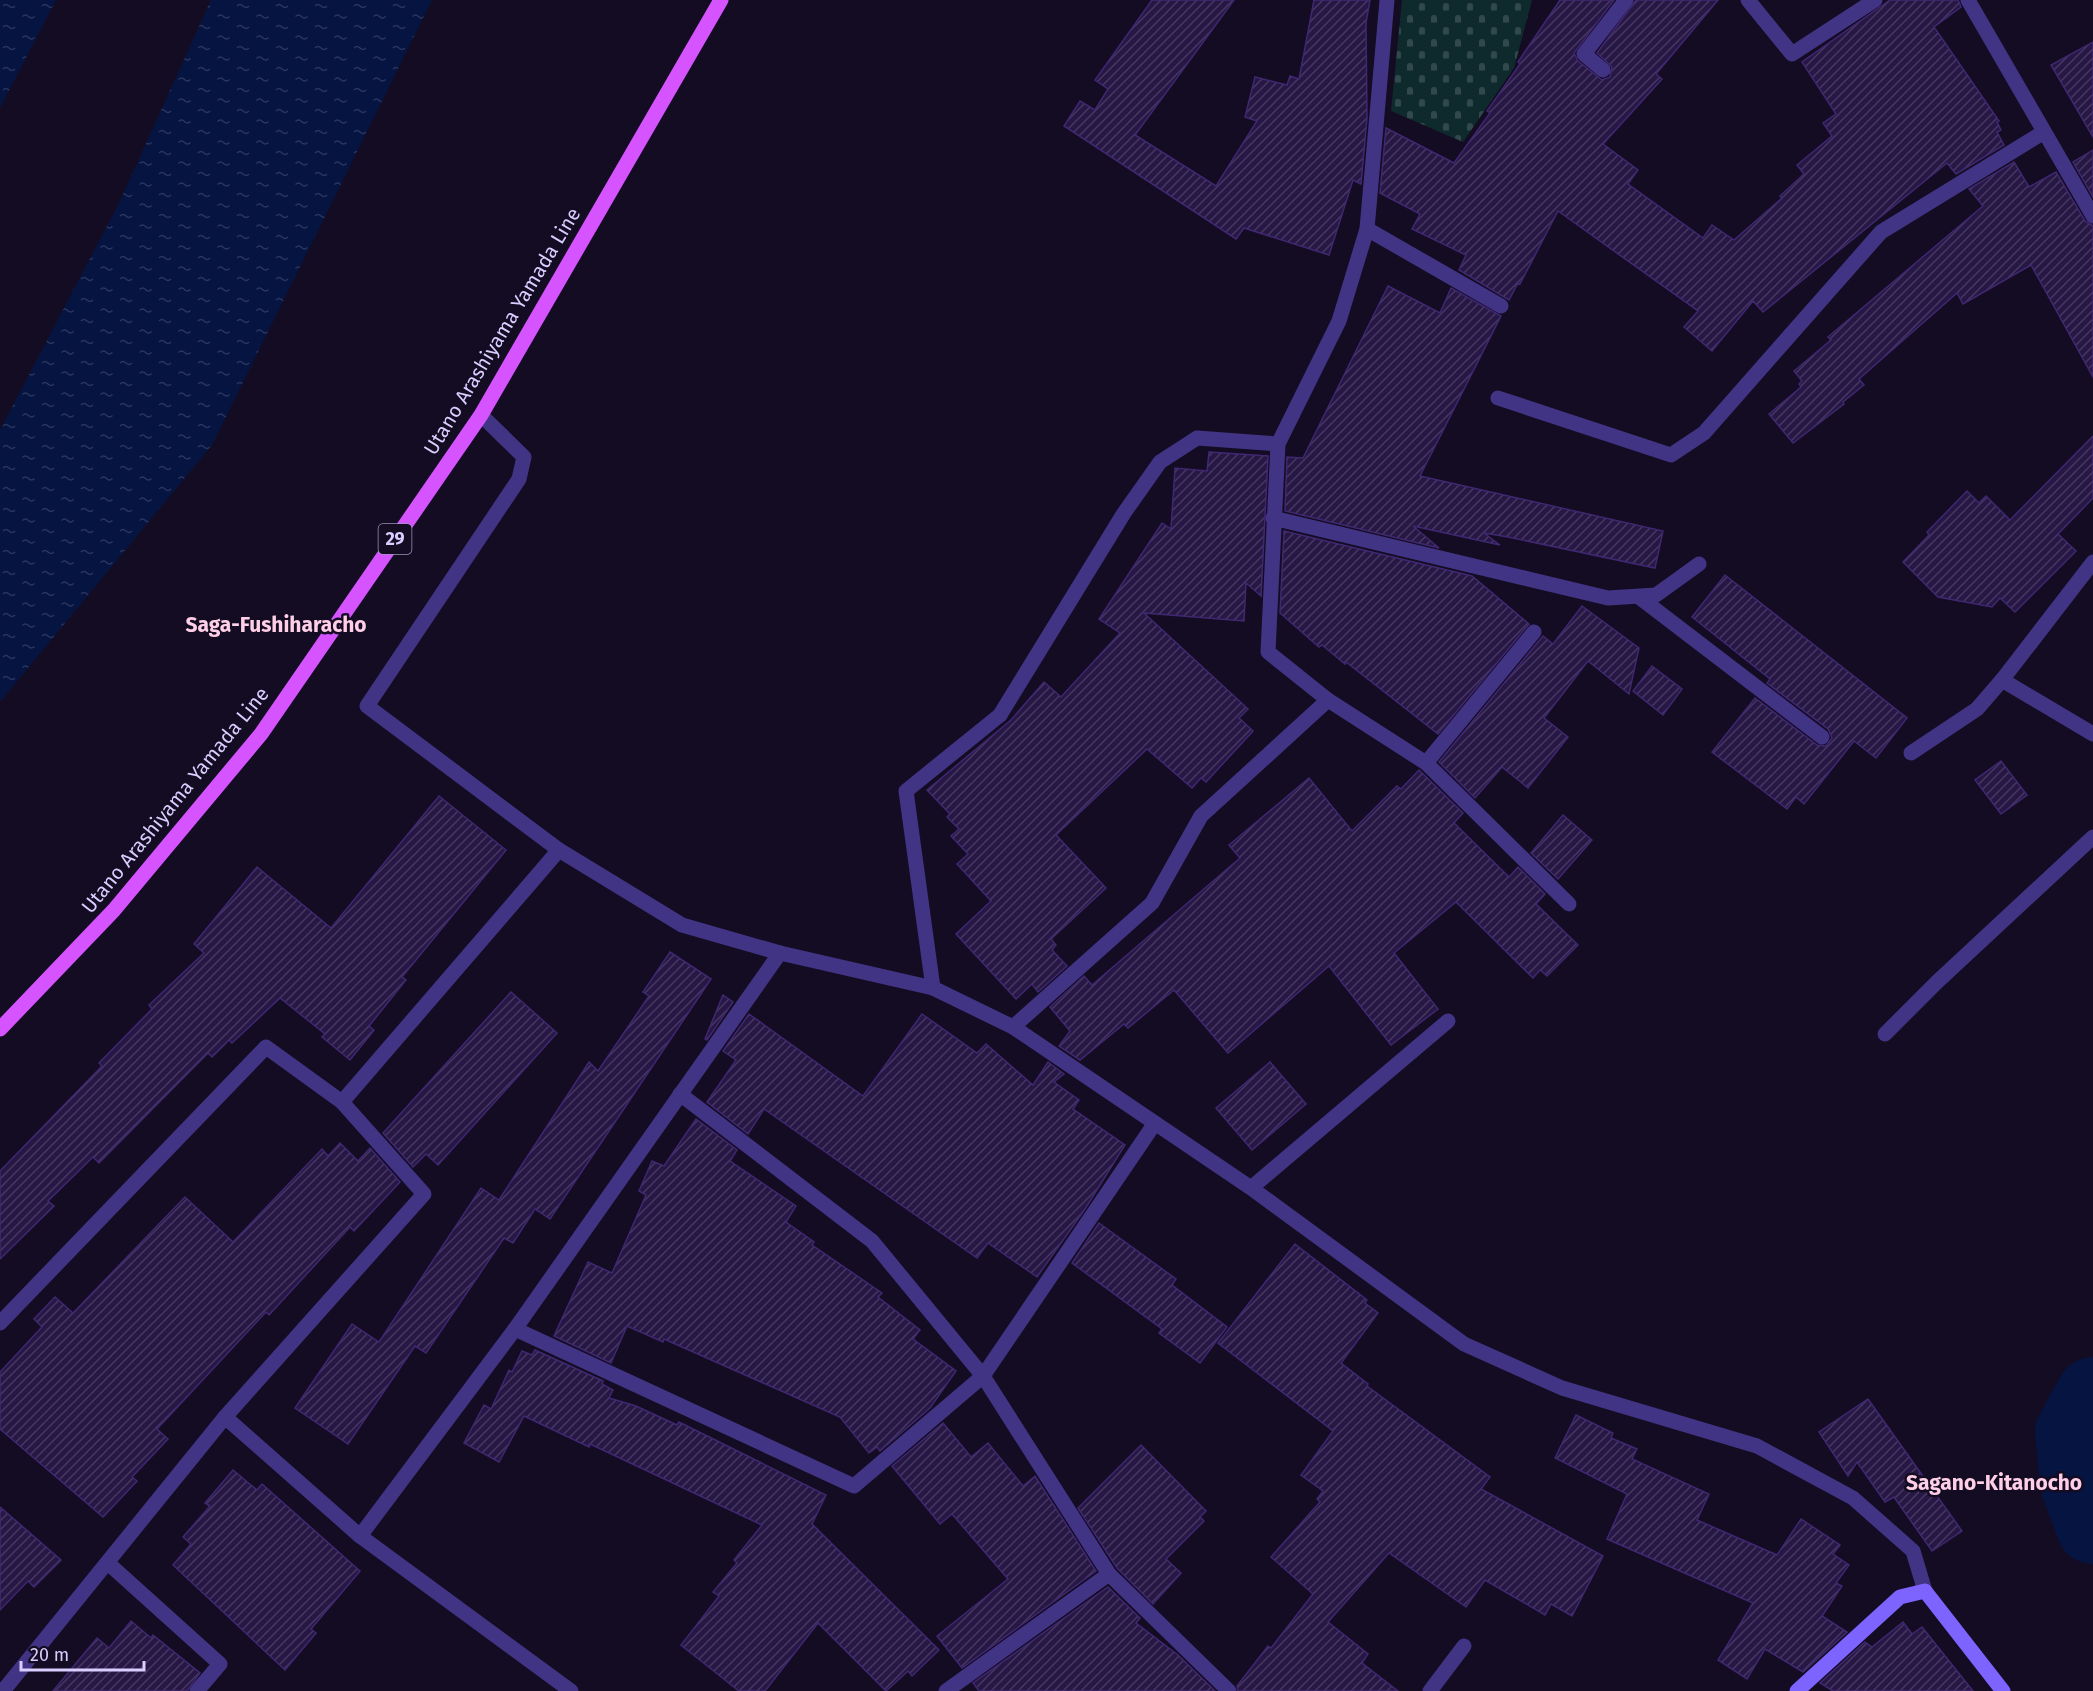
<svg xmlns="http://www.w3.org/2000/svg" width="2093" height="1691" viewBox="0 0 2093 1691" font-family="'Fira Sans',sans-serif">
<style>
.cemetery{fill:url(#cemetery-stones)}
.water{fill:url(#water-ripples)}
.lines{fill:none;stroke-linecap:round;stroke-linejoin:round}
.river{stroke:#061441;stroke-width:74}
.building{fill:url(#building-hatch);stroke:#402772;stroke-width:1.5}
.service{stroke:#423484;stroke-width:15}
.minor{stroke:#423484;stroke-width:15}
.secondary{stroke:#7d64ff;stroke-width:15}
.primary{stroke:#d654ff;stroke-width:15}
.labels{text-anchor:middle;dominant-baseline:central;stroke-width:5;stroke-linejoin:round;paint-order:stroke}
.shield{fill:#130c22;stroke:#9e93bd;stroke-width:1.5}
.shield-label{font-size:18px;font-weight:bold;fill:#dacdff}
.street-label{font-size:20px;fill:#dacdff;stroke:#130c22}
.neighbourhood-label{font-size:21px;font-weight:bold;fill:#ffcfe7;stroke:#130c22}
</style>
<defs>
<pattern id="cemetery-stones" width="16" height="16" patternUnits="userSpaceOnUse" patternTransform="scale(1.5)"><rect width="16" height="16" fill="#0f2a2d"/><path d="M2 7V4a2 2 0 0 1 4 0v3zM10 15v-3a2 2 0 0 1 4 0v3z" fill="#31484c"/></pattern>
<pattern id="water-ripples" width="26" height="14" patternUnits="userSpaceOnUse" patternTransform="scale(1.5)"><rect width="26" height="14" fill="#061441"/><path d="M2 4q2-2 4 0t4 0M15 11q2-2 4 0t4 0" fill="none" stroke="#2a355e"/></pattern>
<pattern id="building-hatch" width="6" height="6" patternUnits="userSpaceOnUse" patternTransform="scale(1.5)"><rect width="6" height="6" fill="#261744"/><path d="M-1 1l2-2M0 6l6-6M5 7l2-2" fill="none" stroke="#453860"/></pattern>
</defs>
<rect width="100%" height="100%" fill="#130c22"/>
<path class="cemetery" d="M1402,0H1532L1514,68L1463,142L1391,111Z"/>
<g class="water">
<path d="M0,0H56L0,108Z"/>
<path d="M211,0H432L212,445L0,702V430L119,203Z"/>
</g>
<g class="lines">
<path class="river" d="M2093,1394L2072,1432L2077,1483L2093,1527"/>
</g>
<g class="building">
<path d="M1152,0H1234L1135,135L1216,186L1257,121L1245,117L1255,77L1287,85L1290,76L1299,79L1314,0H1370L1366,23L1367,118L1361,184L1353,180L1329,255L1244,228L1236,239L1064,126L1080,101L1095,110L1108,89L1095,80Z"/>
<path d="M1560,0H1614L1574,53L1578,61L1602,80L1610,77L1612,67L1597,53L1636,0H1718L1656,74L1662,79L1603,144L1638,170L1628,184L1703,238L1712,225L1734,240L1782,198L1780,196L1804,174L1797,165L1832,136L1823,123L1836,114L1802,62L1890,0H1958L1961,7L1934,27L1999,121L1997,122L2001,130L1997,132L2004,145L1956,174L1947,163L1763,312L1753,301L1712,351L1684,327L1698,311L1558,211L1520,284L1518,283L1509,300L1459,270L1466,255L1412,229L1420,214L1380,193L1386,128L1454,163L1490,113L1487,111L1520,64L1518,62Z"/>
<path d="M2093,42V137L2051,65Z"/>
<path d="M2093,150V197L2073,162Z"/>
<path d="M2014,162L2029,187L2056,172L2085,221L2093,226V377L2031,265L1963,304L1957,293L1859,379L1864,385L1843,402L1844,404L1793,443L1769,414L1801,387L1799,384L1802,381L1794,371L1831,340L1828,337L1983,206L1969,189Z"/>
<path d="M1388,286L1440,313L1451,288L1501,316L1420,476L1663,531L1655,568L1508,537L1484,533L1500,545L1413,526L1439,548L1285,511L1287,457L1303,458Z"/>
<path d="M2093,436V498L2058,534L2076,551L2015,612L2000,598L1992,607L1938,597L1903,562L1929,535L1927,532L1967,491L1979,503L1986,496L2010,520Z"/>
<path d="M1209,452L1268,456L1261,596L1246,583L1244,621L1144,613L1248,709L1239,718L1253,731L1206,782L1201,778L1192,788L1147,749L1056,835L1106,888L1051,939L1056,945L1052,950L1067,966L1038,992L1032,984L1016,999L956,934L991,901L957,864L968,854L951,836L959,829L947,817L950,814L927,790L1011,720L1044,682L1061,697L1120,633L1099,619L1162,523L1171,529L1175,468L1207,471Z"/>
<path d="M1284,531L1472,576L1529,624L1438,734L1346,662L1345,664L1322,645L1319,647L1280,613Z"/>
<path d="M1725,575L1907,718L1876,758L1854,741L1804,804L1796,797L1787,809L1712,752L1755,698L1817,745L1826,746L1832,738L1828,729L1767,683L1770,679L1692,617Z"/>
<path d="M1582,606L1639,648L1629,694L1588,661L1544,718L1568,737L1528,788L1502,767L1475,798L1439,762L1543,636L1553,644Z"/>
<path d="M1652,666L1682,689L1663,715L1633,691Z"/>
<path d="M2001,761L2027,795L2001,814L1975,780Z"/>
<path d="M1419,770L1463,813L1454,823L1509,877L1518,867L1545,894L1536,904L1578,945L1547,976L1540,970L1533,978L1456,902L1394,953L1438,1009L1391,1045L1329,966L1228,1053L1174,990L1128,1028L1124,1024L1080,1060L1059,1046L1070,1031L1050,1007L1084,976L1092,985L1240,858L1229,845L1309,778L1352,831L1397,786L1401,789Z"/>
<path d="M439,796L506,850L402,977L406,980L369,1026L374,1030L350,1060L322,1037L325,1034L280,998L232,1043L229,1040L212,1057L208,1053L99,1163L93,1157L48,1201L54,1206L0,1259V1171L102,1066L99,1063L152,1009L149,1005L204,953L194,944L257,867L331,928Z"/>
<path d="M1563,815L1592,840L1558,879L1531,853Z"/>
<path d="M670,952L711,979L550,1219L535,1209L513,1243L504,1238L426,1353L415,1346L348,1444L295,1408L352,1324L379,1342L481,1188L499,1200L589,1062L598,1071L649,996L643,992Z"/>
<path d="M511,992L557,1033L438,1165L426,1154L413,1167L383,1133Z"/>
<path d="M723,995L733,1002L707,1040L705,1039Z"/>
<path d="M749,1014L863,1096L922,1014L977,1053L986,1044L1033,1085L1048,1062L1064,1074L1054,1082L1079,1100L1073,1109L1125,1145L1085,1209L1037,1277L988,1243L977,1258L764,1109L748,1134L707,1102L736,1060L723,1051Z"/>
<path d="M1270,1062L1306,1104L1252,1150L1216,1108Z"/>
<path d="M696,1119L737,1150L730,1161L796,1206L786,1222L814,1242L812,1245L882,1293L878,1297L920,1330L913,1339L956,1371L930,1408L880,1451L877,1447L869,1453L840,1417L664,1339L663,1342L627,1326L611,1363L554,1336L588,1262L612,1273L646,1195L639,1191L652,1161L664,1166Z"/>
<path d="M340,1143L358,1161L370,1148L400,1182L354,1231L350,1227L269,1315L266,1312L157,1429L168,1439L132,1477L137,1481L103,1517L0,1429V1372L42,1327L34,1319L55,1297L73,1313L185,1197L233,1242L322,1149L328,1156Z"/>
<path d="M1099,1223L1176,1279L1172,1285L1227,1327L1200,1363L1159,1333L1162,1329L1072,1263Z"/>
<path d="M1295,1244L1367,1300L1365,1303L1378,1313L1341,1363L1368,1384L1367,1386L1490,1477L1481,1489L1603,1556L1572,1616L1551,1604L1545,1615L1485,1580L1466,1607L1389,1553L1328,1622L1368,1654L1362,1663L1398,1691H1238L1237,1686L1268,1646L1271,1648L1313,1594L1271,1557L1320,1502L1317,1499L1323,1491L1301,1475L1333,1431L1218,1343Z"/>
<path d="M535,1350L603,1381L602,1384L613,1390L609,1398L636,1406L677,1425L679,1422L826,1495L812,1524L939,1650L912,1676L908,1671L886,1691L818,1623L765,1691H739L681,1645L719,1596L713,1592L737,1563L734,1560L762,1525L590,1444L589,1447L524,1416L499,1462L464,1443L484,1405L491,1409L509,1370L512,1372L522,1351L532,1355Z"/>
<path d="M1868,1399L1962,1531L1932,1551L1894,1497L1885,1502L1857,1462L1848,1476L1819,1432Z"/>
<path d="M1576,1415L1613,1433L1611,1438L1637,1449L1632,1459L1709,1494L1697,1520L1777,1555L1801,1519L1840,1545L1833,1554L1849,1565L1836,1583L1842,1586L1822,1616L1847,1632L1803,1672L1765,1649L1747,1679L1718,1660L1753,1603L1607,1539L1627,1494L1555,1458Z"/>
<path d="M943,1423L971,1457L988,1443L1023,1486L1035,1476L1096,1571L962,1668L937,1636L1008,1579L952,1514L940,1524L892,1466Z"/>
<path d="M1141,1445L1206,1511L1200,1517L1204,1521L1166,1559L1181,1573L1153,1604L1117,1568L1078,1508Z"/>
<path d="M233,1470L257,1490L262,1484L360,1571L311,1629L316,1633L285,1670L173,1565L191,1544L183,1537L210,1506L205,1503Z"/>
<path d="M0,1507L61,1560L34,1587L28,1581L0,1610Z"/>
<path d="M1108,1587L1140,1618L1136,1623L1178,1655L1215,1691H979L973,1683Z"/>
<path d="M131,1621L151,1638L153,1635L200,1673L187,1691H53L97,1638L109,1648Z"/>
<path d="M1903,1622L1912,1634L1922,1627L1973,1691H1833L1820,1683L1865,1642L1872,1647Z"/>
</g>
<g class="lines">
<g class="service">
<path d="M1748,0L1792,54L1875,0"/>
<path d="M1603,70L1584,54L1626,0"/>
<path d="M1367,229L1501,306"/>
<path d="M1639,597L1822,737"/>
<path d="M1911,753L1977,709L2002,680"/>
<path d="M1426,763L1534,632"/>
<path d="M933,988L906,791L1000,715"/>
<path d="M1013,1027L1152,903L1201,816L1328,700"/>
<path d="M680,1094L872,1241L983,1376L1109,1574L1229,1691"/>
<path d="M342,1102L559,850"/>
<path d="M515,1329L854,1486L983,1376L1155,1123"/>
<path d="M360,1536L571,1691"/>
<path d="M946,1691L1109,1574"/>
<path d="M1430,1691L1464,1646"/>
</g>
<g class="minor">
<path d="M1387,0L1367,229L1339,321L1278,444L1268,652L1328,700L1426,763L1569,904"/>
<path d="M1968,0L2093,216"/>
<path d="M1498,398L1671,455L1704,433L1881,232L2044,132"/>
<path d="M481,415L524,457L519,479L367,706L559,850L682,925L780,953L933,988L1013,1027L1251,1188L1464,1344L1562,1388L1757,1446L1853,1498L1913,1551L1925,1591"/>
<path d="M1273,518L1608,598L1656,595L1699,564"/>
<path d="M2093,562L2002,680L2093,734"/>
<path d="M1000,715L1124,513L1160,462L1197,438L1278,444"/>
<path d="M1885,1034L1937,982L2093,837"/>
<path d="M1251,1188L1448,1021"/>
<path d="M0,1323L266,1047L342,1102L424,1194L225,1417L3,1691"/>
<path d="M225,1417L360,1536L515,1329L780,953"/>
<path d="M109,1564L220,1664L197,1691"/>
</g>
<path class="secondary" d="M1797,1691L1900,1597L1925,1591L2003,1691"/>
<path class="primary" d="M0,1029L114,910L261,734L481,415L721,0"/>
</g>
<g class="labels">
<rect class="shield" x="378.5" y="524" width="33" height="30" rx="4.5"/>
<g class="shield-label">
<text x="395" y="539">29</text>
</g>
<g class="street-label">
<text transform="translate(502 331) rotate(-59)">Utano Arashiyama Yamada Line</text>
<text transform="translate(175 800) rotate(-51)">Utano Arashiyama Yamada Line</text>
</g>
<g class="neighbourhood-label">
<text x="276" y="625">Saga-Fushiharacho</text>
<text x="1994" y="1483">Sagano-Kitanocho</text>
</g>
</g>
<path d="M21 1661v9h123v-9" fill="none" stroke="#dacdff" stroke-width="3"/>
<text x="30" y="1661" font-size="18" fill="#dacdff" stroke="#130c22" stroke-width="4.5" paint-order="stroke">20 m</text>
</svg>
